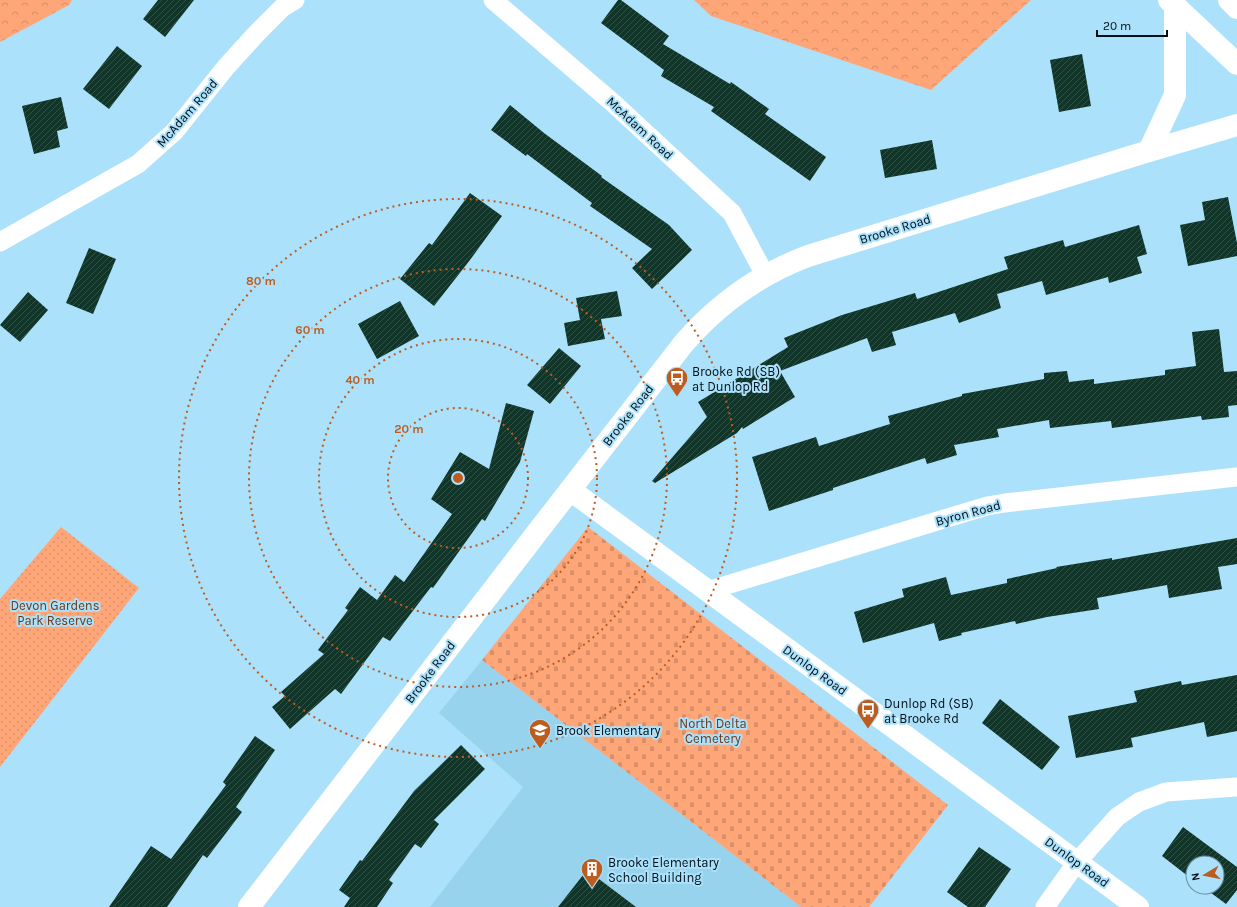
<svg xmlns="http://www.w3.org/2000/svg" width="1237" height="907" viewBox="0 0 1237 907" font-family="Karla,sans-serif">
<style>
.built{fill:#98d3ee}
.forest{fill:url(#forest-crowns)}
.cemetery{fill:url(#cemetery-stones)}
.park{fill:url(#park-dots)}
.building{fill:url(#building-hatch)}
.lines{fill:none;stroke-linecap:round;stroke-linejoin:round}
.street{stroke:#fff;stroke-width:19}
.secondary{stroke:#fff;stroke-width:22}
.ring{fill:none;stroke:#be5c20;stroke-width:2;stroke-dasharray:2 4}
.labels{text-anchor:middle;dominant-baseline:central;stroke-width:4;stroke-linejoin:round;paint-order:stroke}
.street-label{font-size:13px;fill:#000e16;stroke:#abe1fa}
.poi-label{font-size:13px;fill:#000e16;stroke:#abe1fa;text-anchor:start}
.park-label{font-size:13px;fill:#6f3616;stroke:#abe1fa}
.centre{fill:#be5c20;stroke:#abe1fa;stroke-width:2}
.ring-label{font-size:12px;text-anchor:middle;font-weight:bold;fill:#be5c20;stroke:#abe1fa;stroke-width:4;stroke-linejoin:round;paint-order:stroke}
</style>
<defs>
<pattern id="forest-crowns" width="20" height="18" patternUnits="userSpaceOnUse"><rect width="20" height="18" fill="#ffa679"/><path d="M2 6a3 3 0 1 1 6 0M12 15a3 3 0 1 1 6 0" fill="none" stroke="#d98e68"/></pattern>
<pattern id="cemetery-stones" width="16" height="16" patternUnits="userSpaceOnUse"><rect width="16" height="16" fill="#ffa679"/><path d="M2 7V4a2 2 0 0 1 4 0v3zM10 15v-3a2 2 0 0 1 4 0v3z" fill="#d98e68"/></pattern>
<pattern id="park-dots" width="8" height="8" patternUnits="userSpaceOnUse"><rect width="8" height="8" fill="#ffa679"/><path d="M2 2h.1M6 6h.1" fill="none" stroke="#d98e68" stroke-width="1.8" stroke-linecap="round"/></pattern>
<pattern id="building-hatch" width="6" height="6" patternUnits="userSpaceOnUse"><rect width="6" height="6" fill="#113629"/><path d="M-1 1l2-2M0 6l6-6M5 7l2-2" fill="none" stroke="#315046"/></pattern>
</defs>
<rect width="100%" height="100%" fill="#abe1fa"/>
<path class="built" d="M482,660L801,907H430L523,787L439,713Z"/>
<g class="forest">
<path d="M0,0H72L69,5L0,42Z"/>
<path d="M694,0H1031L931,90L711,16Z"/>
</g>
<path class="cemetery" d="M588,527L948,805L869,907H801L482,660Z"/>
<path class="park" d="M61,527L139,588L0,767V599Z"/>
<g class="building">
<path d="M158,0H194L165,37L143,19Z"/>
<path d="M618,0H621L669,36L663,44L730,84L731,82L769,109L765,114L826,157L810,181L711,111L714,107L661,76L664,70L601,23Z"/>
<path d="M117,46L142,66L109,109L83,89Z"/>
<path d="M1082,54L1091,106L1059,112L1050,60Z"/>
<path d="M61,97L68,128L57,131L60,147L34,154L22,106Z"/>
<path d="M510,105L544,133L602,176L601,177L669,225L692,250L652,289L632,268L652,249L590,206L592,203L527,154L526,156L491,130Z"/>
<path d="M932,140L937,169L885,178L880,150Z"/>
<path d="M470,193L502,216L470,260L434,306L400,279L429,243L432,245Z"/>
<path d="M1228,197L1237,243V256L1188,266L1180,225L1205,220L1202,202Z"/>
<path d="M1139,225L1147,254L1137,257L1142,273L1109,283L1108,277L1046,295L1042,281L997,294L1001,308L959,323L955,313L892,332L896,345L872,352L867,338L780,371L795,397L743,429L742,427L737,433L655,483L652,481L707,417L698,402L788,347L784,338L842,315L915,293L917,299L1008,269L1004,257L1063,240L1065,247Z"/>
<path d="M89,248L116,259L93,314L66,303Z"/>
<path d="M617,291L622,316L601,319L605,339L568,346L564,323L580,320L576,298Z"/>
<path d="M28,292L48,310L20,342L0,325Z"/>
<path d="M400,301L419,336L377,359L358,324Z"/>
<path d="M1219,329L1224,372L1237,371V405L1228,406L1229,417L1202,420L1201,416L1112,428L1111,421L1050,428L1049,420L997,429L999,437L954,445L957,455L927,464L925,458L833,488V490L769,511L752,457L816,437L819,446L890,424L888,416L962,396V394L1044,379V373L1067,371L1069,382L1094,379V384L1165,375V370L1196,366L1192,332Z"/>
<path d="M559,348L581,366L550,404L527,385Z"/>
<path d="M506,403L534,411L520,462L485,521L482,519L433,588L431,587L390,641L383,637L341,694L335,689L290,729L272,707L285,696L281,692L324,654L318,650L348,610L345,608L360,587L377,600L395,575L404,582L452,514L431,499L460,452L489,469Z"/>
<path d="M1237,538V564L1218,567L1222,589L1169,598L1167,585L1097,598L1099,609L1047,617L1016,624L1015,621L961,633L962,635L939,641L934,623L863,643L854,612L904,597L902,589L946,577L951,595L1007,583V579L1057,568L1056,567L1112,558V560Z"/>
<path d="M1237,675V731L1207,737L1204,722L1131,738L1133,747L1076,758L1068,716L1137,702L1134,691L1181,681L1182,685Z"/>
<path d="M1000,699L1060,747L1042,770L982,723Z"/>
<path d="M255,736L275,750L236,807L242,812L207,858L203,855L167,907H109L151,846L171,859L226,785L223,782Z"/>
<path d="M461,745L485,769L434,820L439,824L421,848L415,844L389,880L393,883L377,907H344L350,898L339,890L360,860L362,861L414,791Z"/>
<path d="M1183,827L1237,867V890L1226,904L1203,887H1217V863H1193V880L1162,856Z"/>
<path d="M979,847L1011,869L985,907H968L947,892Z"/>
<path d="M587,870L636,907H558Z"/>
</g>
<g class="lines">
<g class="street">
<path d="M493,0L612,102L732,213L765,275"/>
<path d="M0,242L138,164L174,132L226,67L257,33L282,8L295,0"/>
<path d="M707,591L987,506L1005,503L1237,477"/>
<path d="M1045,907L1077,862L1117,817L1139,802L1166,792L1237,787"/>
</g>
<g class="secondary">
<path d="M1169,0L1237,64"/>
<path d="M1229,0L1237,8"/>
<path d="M1149,151L1175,95V6"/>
<path d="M570,490L595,508L1138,907"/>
<path d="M249,907L539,530L684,343C718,304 760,274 808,256L1149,151L1237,125"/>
</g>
</g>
<g class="ring">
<circle cx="458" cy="478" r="70"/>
<circle cx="458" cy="478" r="139"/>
<circle cx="458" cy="478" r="209"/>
<circle cx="458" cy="478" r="279"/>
</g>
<defs>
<g id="bus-pin" transform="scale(1.15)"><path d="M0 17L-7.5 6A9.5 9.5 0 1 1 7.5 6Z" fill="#be5c20" stroke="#abe1fa"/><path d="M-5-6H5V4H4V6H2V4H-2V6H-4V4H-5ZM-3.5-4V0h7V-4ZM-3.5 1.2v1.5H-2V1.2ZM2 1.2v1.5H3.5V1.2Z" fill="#fff"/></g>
<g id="school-pin" transform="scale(1.15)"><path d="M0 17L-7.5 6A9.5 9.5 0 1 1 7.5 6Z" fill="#be5c20" stroke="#abe1fa"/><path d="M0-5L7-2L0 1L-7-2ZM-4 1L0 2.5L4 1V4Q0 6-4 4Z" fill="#fff"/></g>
<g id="building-pin" transform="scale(1.15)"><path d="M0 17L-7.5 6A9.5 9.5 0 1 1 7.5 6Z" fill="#be5c20" stroke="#abe1fa"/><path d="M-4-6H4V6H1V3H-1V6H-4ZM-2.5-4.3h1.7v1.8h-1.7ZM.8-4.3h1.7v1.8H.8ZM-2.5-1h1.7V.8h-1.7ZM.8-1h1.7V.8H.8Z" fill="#fff"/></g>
</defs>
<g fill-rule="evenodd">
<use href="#bus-pin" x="677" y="378"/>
<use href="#bus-pin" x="868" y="710"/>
<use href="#school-pin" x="540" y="730"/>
<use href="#building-pin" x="592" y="869"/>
</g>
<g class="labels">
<g class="street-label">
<text transform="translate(187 113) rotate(-49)">McAdam Road</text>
<text transform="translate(640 128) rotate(43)">McAdam Road</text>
<text transform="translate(895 229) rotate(-17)">Brooke Road</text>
<text transform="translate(628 415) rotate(-52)">Brooke Road</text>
<text transform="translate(968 513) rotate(-15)">Byron Road</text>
<text transform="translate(815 670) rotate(36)">Dunlop Road</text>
<text transform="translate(430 672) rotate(-53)">Brooke Road</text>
<text transform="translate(1077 862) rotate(36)">Dunlop Road</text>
</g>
<g class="poi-label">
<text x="692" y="371">Brooke Rd (SB)<tspan x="692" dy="15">at Dunlop Rd</tspan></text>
<text x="884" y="703">Dunlop Rd (SB)<tspan x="884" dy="15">at Brooke Rd</tspan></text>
<text x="556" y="730">Brook Elementary</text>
<text x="608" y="862">Brooke Elementary<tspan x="608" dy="15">School Building</tspan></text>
</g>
<g class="park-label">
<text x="55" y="605">Devon Gardens<tspan x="55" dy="15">Park Reserve</tspan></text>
<text x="713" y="723">North Delta<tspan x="713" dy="15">Cemetery</tspan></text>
</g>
</g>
<circle cx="458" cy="478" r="6" class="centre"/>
<g class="ring-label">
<text x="261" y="285">80 m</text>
<text x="310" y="334">60 m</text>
<text x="360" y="384">40 m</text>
<text x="409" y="433">20 m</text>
</g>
<g transform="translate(1205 875) rotate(260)"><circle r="19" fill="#abe1fa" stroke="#678d9f"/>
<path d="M0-3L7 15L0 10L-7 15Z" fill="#be5c20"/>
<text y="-6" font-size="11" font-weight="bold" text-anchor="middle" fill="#000e16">N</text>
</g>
<path d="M1097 30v6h70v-6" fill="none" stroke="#000e16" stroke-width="2"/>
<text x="1103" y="30" font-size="12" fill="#000e16" stroke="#abe1fa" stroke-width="3" paint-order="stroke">20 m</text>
</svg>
